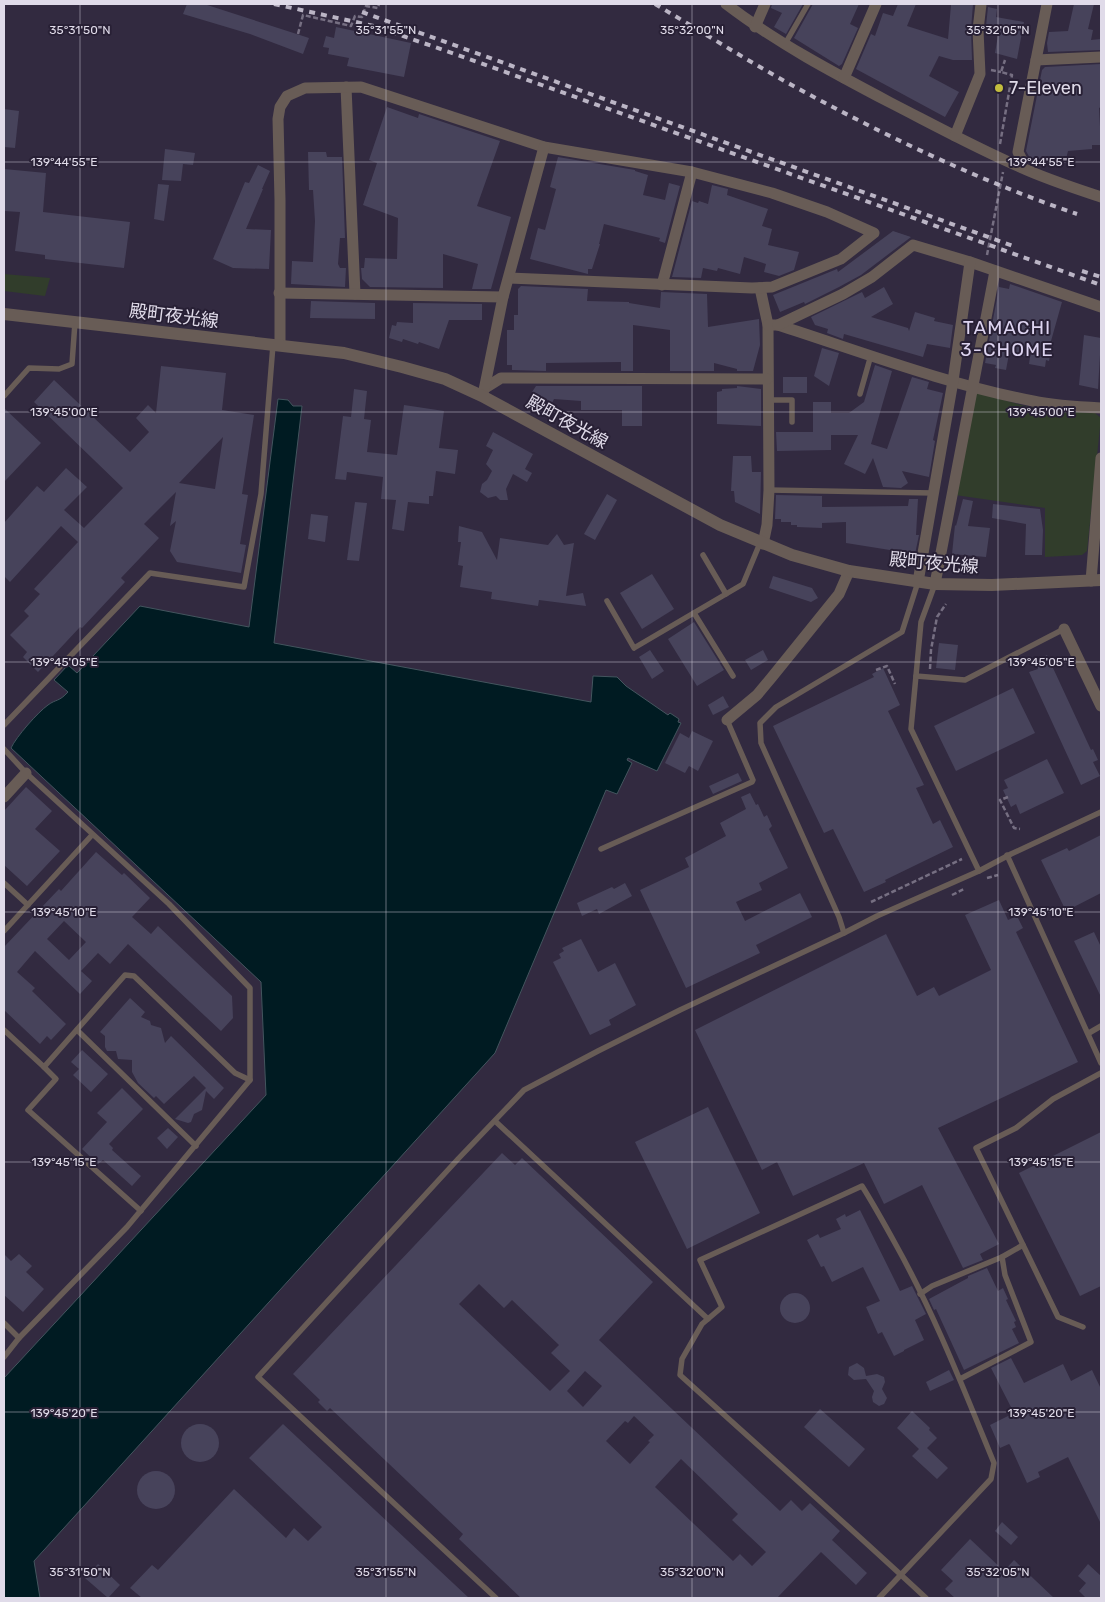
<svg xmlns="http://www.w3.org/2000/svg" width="1105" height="1602" viewBox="0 0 1105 1602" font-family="Rubik,'Noto Sans JP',sans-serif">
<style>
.green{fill:#313d2b}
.water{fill:#001b22;stroke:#43555e}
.building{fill:#47435b;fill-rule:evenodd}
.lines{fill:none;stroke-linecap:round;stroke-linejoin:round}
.path{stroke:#766f82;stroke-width:2.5;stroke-dasharray:5 2.5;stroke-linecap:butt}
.service{stroke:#685c56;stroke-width:5.5}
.minor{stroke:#685c56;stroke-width:11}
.tertiary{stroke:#685c56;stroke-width:12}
.rail{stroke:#bbb5c5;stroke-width:4;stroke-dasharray:6 6;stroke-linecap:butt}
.ticks{fill:none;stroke:#e0dbe9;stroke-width:1;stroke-opacity:0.45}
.poi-dot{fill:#c3bd3e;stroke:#282035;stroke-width:2}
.labels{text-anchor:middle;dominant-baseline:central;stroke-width:4;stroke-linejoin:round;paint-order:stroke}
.poi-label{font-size:18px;fill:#e0dbe9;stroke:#282035;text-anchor:start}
.street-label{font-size:18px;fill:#e0dbe9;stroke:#282035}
.neighbourhood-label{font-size:19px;letter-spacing:1px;fill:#ddd4f0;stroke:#282035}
.ticks-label{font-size:12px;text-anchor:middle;fill:#e0dbe9;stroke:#282035;stroke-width:4;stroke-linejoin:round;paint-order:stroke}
</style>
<rect width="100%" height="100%" fill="#322a40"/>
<g class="green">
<path d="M4,274L50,278L45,296L4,291Z"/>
<path d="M975,392L1029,407L1095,413L1101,418L1087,551L1082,555L1045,557V508L955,495Z"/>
</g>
<path class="water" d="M278,399L288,400L293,406H302L274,643L591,702L593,676L617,677L626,686L668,715L670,713L679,719L678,722L681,723L657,771L628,758L627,760L632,763L617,794L606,790L495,1053L34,1561L40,1598H4V1378L266,1095L261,982L11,748C16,737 38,712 48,705C56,699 59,702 68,692L54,680L68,665L77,673L140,606L249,627Z"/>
<g class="building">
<path d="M187,4H204L309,38L303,54L250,34L183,14Z"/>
<path d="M772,4H803L786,34L774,27L782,13L771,8Z"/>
<path d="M813,4H859L850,24L858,28L842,64L839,66L794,38Z"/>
<path d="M898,4H916L907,26L948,39L951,5L973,4L971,29L972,60H953L939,56L929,76L959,92L945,117L856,69L871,34L875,36L883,13L893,16Z"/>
<path d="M1074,4H1094L1088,29L1093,30L1091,40L1101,39V50L1048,52L1047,43L1049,32L1068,31Z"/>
<path d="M988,7L997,9L996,17L1024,22L1017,59L995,53L999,29L986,26Z"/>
<path d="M336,27L411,43L404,77L347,66L349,58L328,54L329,48L323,47L326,36L334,38Z"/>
<path d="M1101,64V107L1099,108L1101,145H1092V149L1068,151L1065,163L1042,159L1041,162L1031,160L1026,151L1042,70L1045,67Z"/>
<path d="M387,107L418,118L419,114L500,141L477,206L511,217L491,289H472L478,264L443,254V288L370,287L362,279L361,268H364L365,258L397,259L398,218L363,205L377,163L369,160Z"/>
<path d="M4,109L19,111L15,148L4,147Z"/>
<path d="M165,149L195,153L193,165L183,164L181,181L162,180Z"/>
<path d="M308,152H326L327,157H342L345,238H340L338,264L340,268H346L345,287L291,284L292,261L313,262L315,221L313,190H309Z"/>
<path d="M558,157L635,170V171L648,175L643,195L665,200L669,183L680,186L665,243L659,241L660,238L604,224L599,244H600L592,269H588V274L530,259L538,228L545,230L556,189L550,187Z"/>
<path d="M258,165L270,171L262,189H263L246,229L271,230L269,269L233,268L213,259L245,182L249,183Z"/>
<path d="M4,169L46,173L43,212L130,222L124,268L45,259V255L15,251L20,212L4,211Z"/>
<path d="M158,184L169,185L164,221L154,219Z"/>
<path d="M712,185L728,189L727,195L768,209L762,226L772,229L768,245L799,252L794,270L779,276L764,272L766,264L744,257L740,274L718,268L717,271L703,268L701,278L672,277L692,201L698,203L699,201L708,204Z"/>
<path d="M893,231L911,237L861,275L839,287L805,304L804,302L780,312L773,295L837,269L838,272Z"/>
<path d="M1010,284L1062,302L1051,341H1053L1049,361L1046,360L1045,367L1029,364L1030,357L1009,354L1006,370L995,368L996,365L985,363L999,287L1009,289Z"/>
<path d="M521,286L588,289L587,301L629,302V303L660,308L661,292L707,294L708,327L759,319L760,345L753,371H737V369L714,363V371H670V330L633,325V371H621V362L546,363V371L512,370V365H507V330H514V315H518V289Z"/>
<path d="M884,287L893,304L871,317L908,328L909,331L915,312L935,318L934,321L953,325L950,348L927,344L923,357L844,334L843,339L827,333L828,329L815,325L811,317L862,292L865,298Z"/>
<path d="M311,301L375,303V319L310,318Z"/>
<path d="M413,303L482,304V320H449L439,349L419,342L418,344L403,339L402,342L389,338L392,325L396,326L397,322L413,323Z"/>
<path d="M1084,335L1101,338L1098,389L1079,385Z"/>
<path d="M822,348L839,353L829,386L814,376Z"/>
<path d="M875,365L892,371L871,444L887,449L912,377L929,382L927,389L943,393L933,440L935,441L929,477L902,471L908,483L901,488L883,487L873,458L865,474L844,464L858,435H831V450L777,451L776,432H813V402H831V413H849L864,402Z"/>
<path d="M161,366L226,373L222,410L254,415L242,494L248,495L240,544L246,545L241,573L177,562L170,551L176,521L170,526L176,492L144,524L159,538L121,578L125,582L82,628L80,627L38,672L23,657L27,652L10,635L29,616L24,611L40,594L34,589L78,542L61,526L10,582L4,576V523L37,486L44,492L66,468L87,487L64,510L84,528L123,488L34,402L54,380L130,452L149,432L136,418L148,405L156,413ZM223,437L215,489L179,483Z"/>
<rect x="783" y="377" width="24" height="16"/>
<path d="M536,386H642V426H622V410H581V401L554,399L552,403L532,392Z"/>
<path d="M737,386L761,389V426L717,424V392L722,391V389L737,388Z"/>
<path d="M354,389L367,391L364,419L371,420L367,452L397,455L404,405L444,411L439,448L458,450L455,474L436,471L433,496H429V504L408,502L404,531L392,529L396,500L381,499L383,477L347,472L346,480L335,479L343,416L351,417Z"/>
<path d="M4,408L41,443L4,482Z"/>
<path d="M493,432L533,454L525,469L532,473L527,482L513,474L506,489L508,500H500L496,496L488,498L480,492L482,484L487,480L492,471L486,464L493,450L486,446Z"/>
<path d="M733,456H751L752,472H761L760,514L735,502L734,491H731Z"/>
<path d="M607,494L617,500L595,540L584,534Z"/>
<path d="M776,495L822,496V507L908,506L909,499H918L916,535H919L915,554L846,543V522L822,523V528L797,527V525H791V522H781V519H775Z"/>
<path d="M963,499L973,501L968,526L990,528L986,557L952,554L955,525L956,526Z"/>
<path d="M355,502L367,503L359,561L347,560Z"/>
<path d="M993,504L1040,509L1043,530L1042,555H1025L1026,524L992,518Z"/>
<path d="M311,514L328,516L325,542L308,539Z"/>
<path d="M459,526L482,532L497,560L500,538L548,545L557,534L564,545L574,543L566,596L583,593L586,606L539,600L538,606L491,599L492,592L460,587L463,566L458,565L461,542H458Z"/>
<path d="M652,574L674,609L642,629L620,593Z"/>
<path d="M773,576L812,588L818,598L811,602L769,588Z"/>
<path d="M694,622L724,670L697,686L668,639Z"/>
<path d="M939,643L958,645L955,670L936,668Z"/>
<path d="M650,650L664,671L652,679L639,657Z"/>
<path d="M763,650L768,660L751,670L745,660Z"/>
<path d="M1047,655L1091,750L1093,749L1098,760L1093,762L1100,776L1081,785L1029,672L1038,669L1035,661Z"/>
<path d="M883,668L900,705L888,711L924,785L916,788L933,824L940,820L953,847L885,880L886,882L864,892L833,829L824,833L773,726L874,677L872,674Z"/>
<path d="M1013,688L1035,733L956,771L934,726Z"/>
<path d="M723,696L729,707L713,715L708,705Z"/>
<path d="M692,731L713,741L698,771L689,766L685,773L665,763L680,733L689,738Z"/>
<path d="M1047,759L1064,793L1020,814L1016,804L1011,807L1003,790L1008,788L1004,780Z"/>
<path d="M738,773L742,781L713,794L709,786Z"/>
<path d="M26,787L52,811L35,829L60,851L27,886L4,865V811Z"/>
<path d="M750,793L756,805L758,804L764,817L767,815L772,826L769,829L788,868L759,883L762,890L736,902L745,921L800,893L812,917L756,945L760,953L686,988L640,890L689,867L685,858L726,836L720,823L746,809L741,797Z"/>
<path d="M1101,835V893L1066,911L1041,860L1067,848L1069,851Z"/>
<path d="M96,852L122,875L124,873L150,898L132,917L151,934L158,926L232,996L233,1018L221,1031L128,944L110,964L98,953L81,971L92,981L80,994L35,951L17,972L35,988L32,991L66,1024L51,1040L47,1036L40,1044L4,1010V947L59,889L61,891ZM64,921L86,942L69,960L47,939Z"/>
<path d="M625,883L632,896L599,914L597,909L582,916L577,903L612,887L614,889Z"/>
<path d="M999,900L1008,920L1017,916L1023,928L1016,932L1078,1062L938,1128L999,1244L980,1254L983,1260L963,1268L922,1185L884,1204L864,1163L793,1196L777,1162L762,1170L695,1030L886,934L917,996L934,987L939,996L991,970L965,915Z"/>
<path d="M1094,932L1101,947V997L1074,941Z"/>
<path d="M581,939L598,972L615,963L636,1005L609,1020L611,1025L590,1035L553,962L561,958L559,954L564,951L562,948Z"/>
<path d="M130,998L145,1012L141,1017L150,1021L151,1025L161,1028L165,1043L171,1036L224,1088L214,1099L206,1091L202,1110L194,1114L191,1122L188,1123L175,1119L206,1088L194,1076L164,1104L156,1096L154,1098L138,1083L132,1072V1060L118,1059L116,1051H107L105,1047V1036L100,1032Z"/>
<path d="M82,1050L108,1074L91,1092L73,1075L79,1069L71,1062Z"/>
<path d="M122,1088L143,1109L109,1144L113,1148L112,1150L141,1176L132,1186L103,1160L98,1164L82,1149L107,1122L97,1113Z"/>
<path d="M708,1107L760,1213L687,1249L635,1142Z"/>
<path d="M168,1128L178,1137L167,1149L157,1138Z"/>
<path d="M1101,1132V1286L1080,1296L1019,1173Z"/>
<path d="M502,1153L515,1165L522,1158L653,1282L599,1340L780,1511L791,1500L802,1511L810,1503L840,1531L832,1540L867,1573L856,1585L821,1552L777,1598H521L459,1539L463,1534L330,1408L327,1411L318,1402L320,1400L293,1374ZM479,1284L504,1308L512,1300L559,1345L551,1353L570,1371L550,1391L459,1304ZM585,1371L602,1386L583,1407L567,1391ZM634,1416L654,1435L648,1441L650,1442L630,1464L606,1441L625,1421L628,1423ZM681,1459L738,1514L732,1520L766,1552L752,1566L740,1554L733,1561L655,1487Z"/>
<path d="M860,1210L900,1291L912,1286L926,1314L915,1320L924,1340L904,1350V1351L894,1356L882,1332L878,1334L866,1307L880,1301L863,1267L832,1282L824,1266L821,1267L807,1240L818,1234L820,1238L841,1229L836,1219L845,1214L846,1217Z"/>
<path d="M4,1254L11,1261L19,1254L32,1266L26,1272L44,1289L23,1312L4,1295Z"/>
<path d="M987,1268L998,1291L1003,1288L1008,1299L1006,1300L1016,1321L1014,1322L1016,1327L1012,1329L1019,1343L964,1370L936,1309L934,1310L929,1299L968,1278V1276Z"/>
<circle cx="795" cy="1308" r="15"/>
<path d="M1011,1358L1024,1383L1063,1364L1071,1381L1092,1370L1101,1389V1524L1068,1457L1038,1472L1040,1477L1027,1483L1010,1445L1009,1444L1000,1448L990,1425L1014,1413L991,1368Z"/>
<path d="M857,1363L864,1368L866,1376L877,1374L884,1377L885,1382L882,1389L887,1398L884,1404L879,1406L873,1402L872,1397L874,1391L866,1379L854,1380L848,1375L849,1367Z"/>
<path d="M949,1370L954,1380L930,1391L926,1382Z"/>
<path d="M820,1409L865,1449L849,1467L804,1427Z"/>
<path d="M912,1411L930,1428L929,1430L937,1438L927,1448L948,1468L937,1479L912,1456L919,1449L897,1428Z"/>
<path d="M283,1424L469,1598H142L130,1588L152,1565L158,1570L234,1489L286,1538L294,1528L308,1541L322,1527L249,1458Z"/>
<circle cx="200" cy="1443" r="19"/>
<circle cx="156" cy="1490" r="19"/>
<path d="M1002,1522L1018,1537L1011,1545L995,1531Z"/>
<path d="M970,1539L1004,1571L1014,1560L1054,1598H955L945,1589L953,1581L941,1570Z"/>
<path d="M98,1564L120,1585L108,1598L85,1578Z"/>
<path d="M1088,1564L1101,1576V1598H1086L1079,1591L1086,1583L1078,1576Z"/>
</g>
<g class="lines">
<g class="path">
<path d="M298,34L303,15L351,26L355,16L362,17L366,6L378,8L379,4"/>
<path d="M991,70L1001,72"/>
<path d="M1000,144L1012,75L1001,72L1005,60"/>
<path d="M987,255L1003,172"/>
<path d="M930,669L931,650L937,617L946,604"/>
<path d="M876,670L887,666L895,684"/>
<path d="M1008,797L1000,800L1014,828L1020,829"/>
<path d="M987,878L998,875"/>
<path d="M952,895L964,889"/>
<path d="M871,902L962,859"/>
</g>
<g class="service">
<path d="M785,44L808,4"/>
<path d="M860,394L871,355"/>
<path d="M4,396L29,368L59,369L72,364L75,322"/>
<path d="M767,400H792V422"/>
<path d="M769,490L933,493"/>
<path d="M703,555L726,594"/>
<path d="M935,584L921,622L911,729L979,871"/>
<path d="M607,601L634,648L743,584L760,543"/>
<path d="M694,613L733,676"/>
<path d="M916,676L965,680L1064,629"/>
<path d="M4,725L150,573L244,587L261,494L273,345"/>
<path d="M4,749L26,773L169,904L250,988V1080L127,1227L19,1338L4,1357"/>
<path d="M601,849L752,782L753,780L727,720"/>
<path d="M1007,855L1101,1063"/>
<path d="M4,883L28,905"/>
<path d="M4,931L92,835"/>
<path d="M844,933L839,917L761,743L760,723L776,707L902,632L918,582"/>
<path d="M4,1030L44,1067L125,975L134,976L235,1073L250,1080"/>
<path d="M77,1030L196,1146"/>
<path d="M1089,1033L1101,1026"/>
<path d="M44,1067L56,1079L28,1110L141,1211"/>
<path d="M495,1121L708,1319"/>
<path d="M920,1294L932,1286L1002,1257"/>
<path d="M4,1323L19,1338"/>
<path d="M1083,1327L1058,1317L976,1148L1016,1128L1053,1099L1101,1073"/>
<path d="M960,1379L1031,1342L1005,1275L1002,1257L1023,1245"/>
<path d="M496,1598L258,1377L458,1159L524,1090L598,1051L680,1010L844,933L877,916L979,871L1011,854L1101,812"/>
<path d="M879,1598L991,1479L994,1463C964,1390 935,1315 896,1245C885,1225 874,1205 862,1186L700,1260L722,1307L702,1324L682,1359L680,1375C762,1449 845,1523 926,1598"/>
</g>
<g class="minor">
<path d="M726,4C777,43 834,73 891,103C934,125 976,148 1020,167C1046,179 1074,188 1101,197"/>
<path d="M755,27L765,4"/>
<path d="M1036,60L1101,57"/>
<path d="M844,78L876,4"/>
<path d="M346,87L355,294"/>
<path d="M955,136L980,74L978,30L981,4"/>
<path d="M1021,167L1022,160L1018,152L1047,4"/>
<path d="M662,285L692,172"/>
<path d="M760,288L768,325L769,490L767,525L763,544"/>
<path d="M279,293L503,297"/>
<path d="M768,325H778C862,352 946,384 1033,401C1056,406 1078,407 1101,408"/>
<path d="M778,325L843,294L872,277L913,245L970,262L1101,307"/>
<path d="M280,345V200L278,119L280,107L287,96L305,88L361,87L544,147L692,172L772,193L827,212L874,233L841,259L772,287L752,288L509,278"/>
<path d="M485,388L501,378L767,379"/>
<path d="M484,390L503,297L544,147"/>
<path d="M1091,581L1101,458"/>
<path d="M918,582L953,381L970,262"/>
<path d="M935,584L995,271"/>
<path d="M1064,629L1101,706"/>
<path d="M727,720L757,695L772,677L839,594L849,571"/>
<path d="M4,797L26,773"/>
</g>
<path class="tertiary" d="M4,314L344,353L402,367L445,379L482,396L720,525L792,555L849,571L935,584L992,585L1101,580"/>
<g class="rail">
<path d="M274,4L374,26L455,54L1101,285"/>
<path d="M655,4C699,30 743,58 788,83C881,134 977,180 1077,214"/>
<path d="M362,12L1016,247"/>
<path d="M1082,271L1101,277"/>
</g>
</g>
<path class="ticks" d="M80,4V1598M386,4V1598M692,4V1598M998,4V1598M4,162H1101M4,412H1101M4,662H1101M4,912H1101M4,1162H1101M4,1412H1101"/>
<circle class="poi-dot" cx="999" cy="88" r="5"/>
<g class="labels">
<g class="poi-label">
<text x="1009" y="88">7-Eleven</text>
</g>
<g class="street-label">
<text transform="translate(174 316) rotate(7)">殿町夜光線</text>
<text transform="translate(567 422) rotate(29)">殿町夜光線</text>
<text transform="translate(934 563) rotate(5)">殿町夜光線</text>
</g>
<g class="neighbourhood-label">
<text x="1007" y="327">TAMACHI<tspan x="1007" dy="22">3-CHOME</tspan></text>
</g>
</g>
<g class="ticks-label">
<text x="80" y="34">35°31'50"N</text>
<text x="386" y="34">35°31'55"N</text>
<text x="692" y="34">35°32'00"N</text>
<text x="998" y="34">35°32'05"N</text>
<text x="1041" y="166">139°44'55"E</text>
<text x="64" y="166">139°44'55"E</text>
<text x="1041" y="416">139°45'00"E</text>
<text x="64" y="416">139°45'00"E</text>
<text x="64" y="666">139°45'05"E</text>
<text x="1041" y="666">139°45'05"E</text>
<text x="1041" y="916">139°45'10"E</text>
<text x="64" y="916">139°45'10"E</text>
<text x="1041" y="1166">139°45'15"E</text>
<text x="64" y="1166">139°45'15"E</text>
<text x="64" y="1417">139°45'20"E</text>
<text x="1041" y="1417">139°45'20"E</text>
<text x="80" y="1576">35°31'50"N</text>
<text x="386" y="1576">35°31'55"N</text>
<text x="692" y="1576">35°32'00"N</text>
<text x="998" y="1576">35°32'05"N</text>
</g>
<rect width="1105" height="1602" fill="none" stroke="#e0dbe9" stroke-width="10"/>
</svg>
